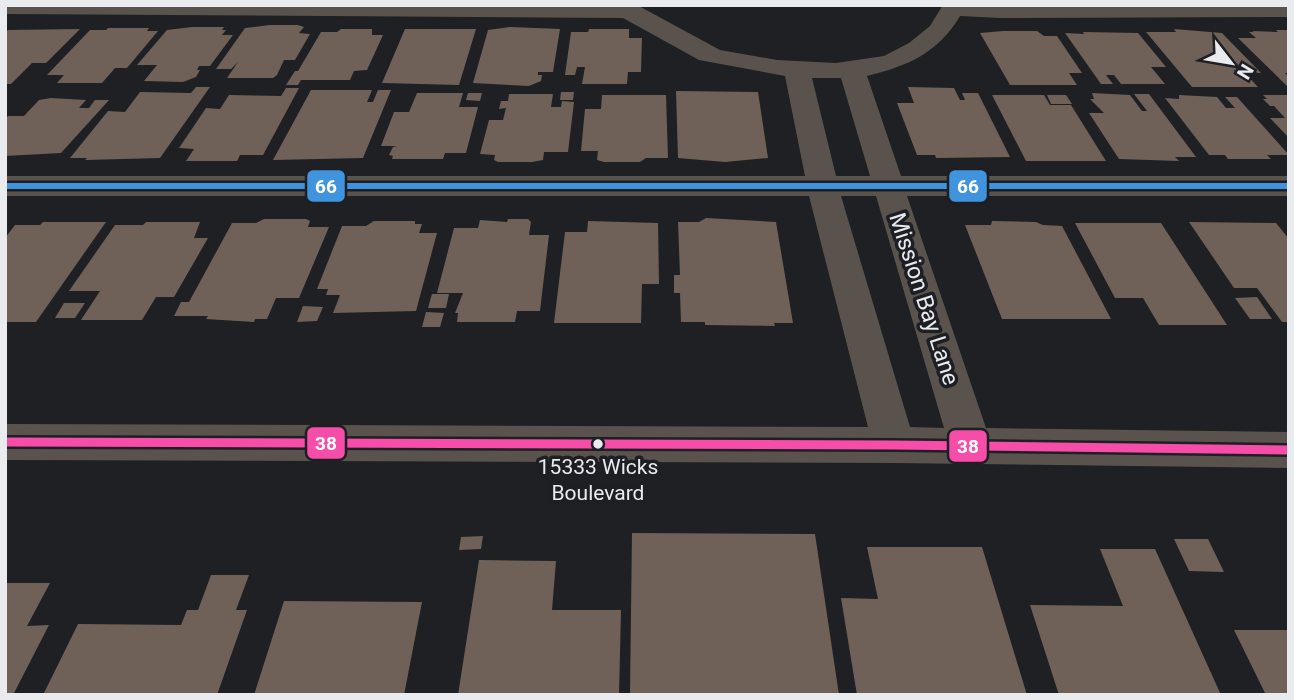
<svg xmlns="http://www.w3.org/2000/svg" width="1294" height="700" viewBox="0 0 1294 700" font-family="Roboto,sans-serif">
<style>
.building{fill:#6f6158}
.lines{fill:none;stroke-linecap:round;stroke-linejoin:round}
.minor{fill:#5a534d;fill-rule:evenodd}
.bus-1-casing{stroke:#1d1f24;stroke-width:11}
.bus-2-casing{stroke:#1d1f24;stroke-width:14}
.bus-1{stroke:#4094de;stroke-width:6}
.bus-2{stroke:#f54da8;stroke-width:9}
.bus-dot{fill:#e9ebee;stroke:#1d1f24;stroke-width:2.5}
.labels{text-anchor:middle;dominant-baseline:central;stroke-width:7;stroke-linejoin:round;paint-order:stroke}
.bus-label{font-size:21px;fill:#e9ebee;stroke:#1d1f24}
.street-label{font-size:23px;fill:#e9ebee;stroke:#1d1f24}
.line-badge{stroke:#1d1f24;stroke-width:2.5}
.badge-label{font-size:19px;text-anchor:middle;font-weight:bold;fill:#fff}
</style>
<rect width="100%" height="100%" fill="#1e2023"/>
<g class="building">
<path d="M270,25H298L304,27L299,33L310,34L295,60H284L277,75L273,78H227L238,62L231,69H216L245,28Z"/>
<path d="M192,27H224L222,30H226L222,35H233L210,66H199L197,70H200L196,77L183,82L144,81L157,65H137L167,30Z"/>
<path d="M510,27L560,29L553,72H538V75H542L541,81L529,86L473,83L488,30Z"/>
<path d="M108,28H149L147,31H158L127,68H115L102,83H57L64,75H47L90,30H106Z"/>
<path d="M80,29L46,63H32L11,84H5V33L8,30Z"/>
<path d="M341,29H372V35H383L367,70L354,71L350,80H301L298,85H286L295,71H298L321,32H337Z"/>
<path d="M405,29H476L459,85L382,83Z"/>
<path d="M589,29H629V38H642L641,72H628L627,84H582L585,67H577L575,75H565L571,32H588Z"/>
<path d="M1174,29L1222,33L1261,73H1245L1258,87H1192L1146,32H1176Z"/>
<path d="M1276,30H1289V73H1285L1289,77V88L1238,38H1256L1249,32H1254L1252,31L1278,32Z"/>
<path d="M1003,31H1037L1044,36H1057L1082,73H1069L1077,85H1010L980,33Z"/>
<path d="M1083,32L1138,33L1166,67H1151L1165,84H1121L1114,75H1106L1113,84H1101L1065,33L1084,34Z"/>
<path d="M196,87H210L160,158L85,160L87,158H70L108,111L125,112L140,92L191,93Z"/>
<path d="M908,87L954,88L960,100H965L962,93H978L1010,157L936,158L935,155H917L897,103H914Z"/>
<path d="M286,88H299L263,155H240L237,161H186L194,149L179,148L206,108L220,109L229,95L281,96Z"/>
<path d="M311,90H372L367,102H373L378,90H391L363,158L273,160Z"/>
<path d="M676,91L758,92L768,158L725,162L678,158Z"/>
<path d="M561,92H574L573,100H560Z"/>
<path d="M417,93H463L459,107H478L466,153H445L443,159H392L393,156L389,155L393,147L397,146H381L394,112H409Z"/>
<path d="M468,93H482L480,101L466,100Z"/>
<path d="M1092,93L1130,95L1142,111H1147L1134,94H1149L1196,157H1175L1179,161L1119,159L1089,113H1104L1090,99H1094Z"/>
<path d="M509,94H553L551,107H561L562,101L574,102L568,152H544L543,160L532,162H498L494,160L495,155L480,154L489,120H503L506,108L499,109L501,101H508Z"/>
<path d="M602,95H666L668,158H646L640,162H604L597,160L598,151H581L585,109H601Z"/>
<path d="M992,95H1044L1050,105H1071L1106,161H1026Z"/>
<path d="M1047,95H1066L1072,104H1051Z"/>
<path d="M1179,95L1217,97L1226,108H1235L1225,97H1237L1289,155H1267L1271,159H1228L1225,155H1209L1165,98L1179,99Z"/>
<path d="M1263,95H1289V138L1270,118H1285L1274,106H1270L1263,99H1267Z"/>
<path d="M51,98L86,100L79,108H89L95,100H109L61,153L5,156V119L8,116H24L39,100Z"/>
<path d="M706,218L776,222L793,323H774L775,326L705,325V322H681L680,293H674V275H680L678,222H699Z"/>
<path d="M264,219H306L310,221L308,227H329L299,298H276L267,319H255L254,322L206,319L208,316H174L181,302H189L232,223H256Z"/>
<path d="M508,219H528L531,222L529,235H549L540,311H517L515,322H457L458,313H455L463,293H437L454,228H478L480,220L507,222Z"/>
<path d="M374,221H415V224H422L419,233H437L416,311L333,313L340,295H326L328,289H317L342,226H366Z"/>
<path d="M588,221L658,223L659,284H642L641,323H554L565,232H587Z"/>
<path d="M992,221L1036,222L1043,225L1062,226L1111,319H1002L965,225H991Z"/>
<path d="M43,222H106L36,322H5V238L15,225H40Z"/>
<path d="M146,222H200L194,238H208L174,297H156L142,320H81L100,291H69L115,225H143Z"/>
<path d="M1189,222L1276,223L1289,239V322H1282L1257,288H1234Z"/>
<path d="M1075,223H1161L1227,325H1159L1143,298H1115Z"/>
<path d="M432,294H449L446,308H428Z"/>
<path d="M1257,297L1272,319H1250L1235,298Z"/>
<path d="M64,303H85L75,318H55Z"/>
<path d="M303,306L323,307L317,321L297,322Z"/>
<path d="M426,312L444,313L440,327H422Z"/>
<path d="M632,533L815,534L839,695H630Z"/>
<path d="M483,536L481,549L459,550L461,537Z"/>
<path d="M1174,539H1208L1224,572L1189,571Z"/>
<path d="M867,547H982L1027,695H857L841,598L878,599Z"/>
<path d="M1100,549H1155L1221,695H1059L1030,605L1123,606Z"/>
<path d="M479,560L556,561L552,610H621L619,695H458Z"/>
<path d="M211,575H249L236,610H247L217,695H43L78,624L181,625L187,610H198Z"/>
<path d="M5,583H50L27,626L49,625L13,695H5Z"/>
<path d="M284,601L422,602L404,695H254Z"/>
<path d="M1234,630H1289V695H1266Z"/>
</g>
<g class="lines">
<path class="minor" d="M5,5H637L720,50L777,60L836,63L884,56L909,43L930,26L943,5H1289V17L1000,18L960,16C938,53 908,66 867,76L901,176H1289V196H907L986,428L1289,432V468L894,463L5,460V424L868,427L809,196H5V176H805L785,76L699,60L623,18L5,14ZM812,78H841L870,176H836ZM841,196H876L944,428L910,427Z"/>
<g class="bus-1-casing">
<path id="bus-1" d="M5,186H1289"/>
</g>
<g class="bus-2-casing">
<path id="bus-2" d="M5,442L894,445L1289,450"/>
</g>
<use href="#bus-1" class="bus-1"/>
<use href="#bus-2" class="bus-2"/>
</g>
<circle class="bus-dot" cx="598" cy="444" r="6"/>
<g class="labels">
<g class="bus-label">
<text x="598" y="467">15333 Wicks<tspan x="598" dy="26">Boulevard</tspan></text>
</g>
<g class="street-label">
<text transform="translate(924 299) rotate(72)">Mission Bay Lane</text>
</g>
</g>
<g class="line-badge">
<rect x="306" y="169" width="40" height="34" rx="7" fill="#4094de"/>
<rect x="948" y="169" width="40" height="34" rx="7" fill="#4094de"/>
<rect x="306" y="426" width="40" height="34" rx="7" fill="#f54da8"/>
<rect x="948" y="429" width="40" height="34" rx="7" fill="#f54da8"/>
</g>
<g class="badge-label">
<text x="326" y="193">66</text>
<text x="968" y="193">66</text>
<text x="326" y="450">38</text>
<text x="968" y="453">38</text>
</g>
<rect width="1294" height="700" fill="none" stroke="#e9ebee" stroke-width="14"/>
<g transform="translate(1231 63) rotate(121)" stroke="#1d1f24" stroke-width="5" paint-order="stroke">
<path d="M0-5L12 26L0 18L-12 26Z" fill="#e9ebee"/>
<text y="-10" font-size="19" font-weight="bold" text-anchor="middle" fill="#e9ebee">N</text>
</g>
</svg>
